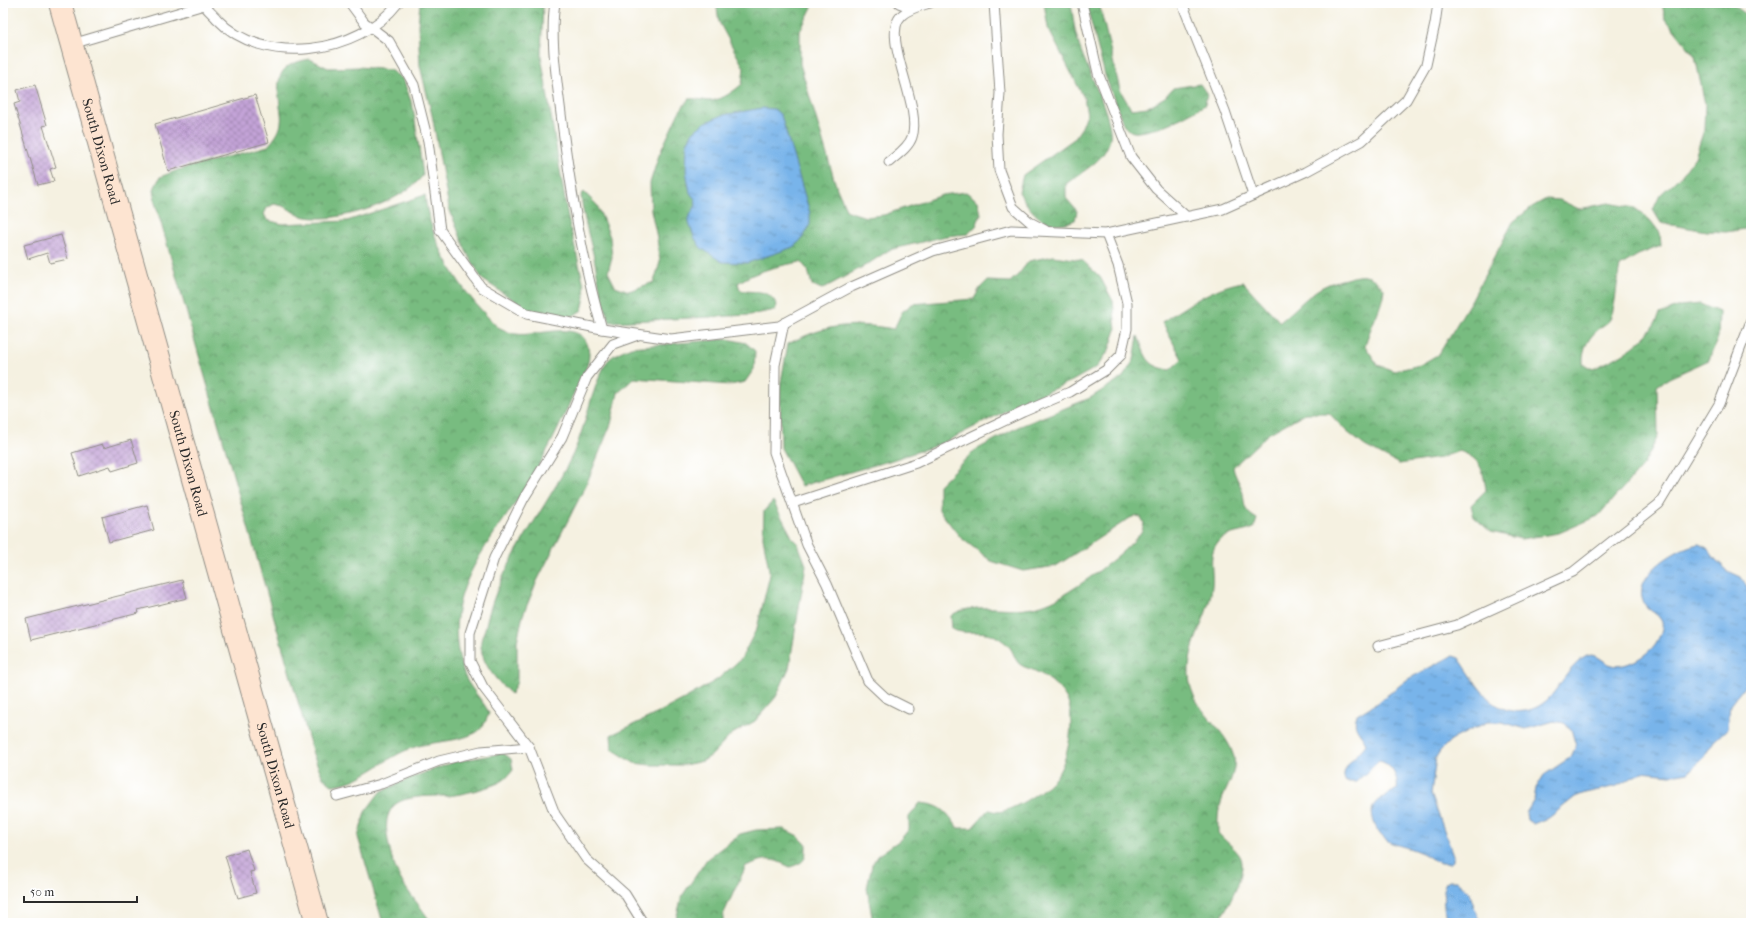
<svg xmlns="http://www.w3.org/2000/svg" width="1754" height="926" viewBox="0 0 1754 926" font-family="'IM FELL French Canon',serif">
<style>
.forest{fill:url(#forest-crowns);stroke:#527456}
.water{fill:url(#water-ripples);stroke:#52708a}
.building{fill:url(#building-cross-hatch)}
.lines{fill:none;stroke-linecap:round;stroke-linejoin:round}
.service-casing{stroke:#908e86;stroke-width:11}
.secondary-casing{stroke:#908e86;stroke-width:24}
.service{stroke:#fff;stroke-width:9}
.secondary{stroke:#fde4d1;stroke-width:22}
.labels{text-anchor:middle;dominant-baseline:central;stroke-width:3;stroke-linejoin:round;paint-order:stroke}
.street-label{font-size:14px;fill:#2b2b2b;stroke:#fff}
</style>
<defs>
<pattern id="forest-crowns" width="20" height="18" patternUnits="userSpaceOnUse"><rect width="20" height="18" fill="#78bc80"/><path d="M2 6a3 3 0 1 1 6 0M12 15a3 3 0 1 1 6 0" fill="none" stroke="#639969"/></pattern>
<pattern id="water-ripples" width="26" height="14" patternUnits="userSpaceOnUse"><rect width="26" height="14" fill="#78b4ea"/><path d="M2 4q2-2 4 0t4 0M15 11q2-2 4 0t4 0" fill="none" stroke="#6393be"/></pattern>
<pattern id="building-cross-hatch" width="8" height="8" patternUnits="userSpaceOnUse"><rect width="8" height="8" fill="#c3a3d7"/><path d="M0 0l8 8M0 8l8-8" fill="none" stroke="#9f85af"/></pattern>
</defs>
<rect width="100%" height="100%" fill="#fff"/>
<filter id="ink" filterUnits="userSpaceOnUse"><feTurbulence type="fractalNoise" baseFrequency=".025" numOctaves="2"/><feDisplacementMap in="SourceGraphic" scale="8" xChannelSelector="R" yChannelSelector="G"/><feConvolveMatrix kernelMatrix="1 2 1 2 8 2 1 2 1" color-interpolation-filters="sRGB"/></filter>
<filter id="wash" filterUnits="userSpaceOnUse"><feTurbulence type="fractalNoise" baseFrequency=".012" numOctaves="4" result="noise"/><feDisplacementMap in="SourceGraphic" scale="16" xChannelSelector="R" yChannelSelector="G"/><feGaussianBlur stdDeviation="0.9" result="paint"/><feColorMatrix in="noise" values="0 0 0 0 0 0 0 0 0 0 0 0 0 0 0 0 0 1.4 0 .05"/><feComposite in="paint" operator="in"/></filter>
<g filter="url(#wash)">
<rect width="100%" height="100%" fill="#f5f1e1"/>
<g class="forest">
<path d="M420,3H543L541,56L568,218L584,285L585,297L582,310L573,316L564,317L530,311L482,279L466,251L449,208L432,115L420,66L418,25Z"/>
<path d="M719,3H814L800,31V64L837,189L847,211L866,217L884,215L942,195L966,192L978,201L981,214L976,226L968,234L946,236L889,250L868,264L822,289L812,285L808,270L801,262C781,265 755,271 738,283L740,290C758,294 767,287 777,305L775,310L750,315L610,322C601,300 598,276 593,253C588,233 583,215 581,195L584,192L597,205L610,237L612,257L608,272L615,286L629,291L654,282L660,262L657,238L651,210L650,183L659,155L679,112L689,99C697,98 704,101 711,101C723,99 733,92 742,84L744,68L719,22L717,8Z"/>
<path d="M1044,3H1071C1073,16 1074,29 1078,42C1084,64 1114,119 1110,138C1106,161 1082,171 1066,184V198L1077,211L1075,220C1046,232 1032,214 1019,192L1023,175L1074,139L1082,127L1087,114L1084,98L1048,28Z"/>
<path d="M1086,3H1099L1120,90L1131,109L1148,107L1165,97L1173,88L1200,84L1207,94L1205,105C1185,116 1161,130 1138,132C1132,133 1129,130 1124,126L1105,75Z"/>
<path d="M1662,3H1731L1751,18V228L1726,232L1706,231L1661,223L1653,210L1660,195L1682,175L1695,157L1704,130L1705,104L1695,56L1665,18Z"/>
<path d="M310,59L328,68L359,67L390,70L403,79L413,107L423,175C405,202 330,227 299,215C296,214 292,211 289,209C285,206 279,205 274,204L267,208L264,214L267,220L282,224L347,221L425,195C429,238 456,284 486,315C490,319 495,326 500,328C505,330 511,334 516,334C537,338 587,315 589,353C590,369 575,388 570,402C559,429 545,455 531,479C492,543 437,590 463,671C468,688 482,698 489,713C486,721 482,731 473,734C456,742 434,741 415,747C385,756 364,783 332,785L323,778L313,754L155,202L154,189L160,177L178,170L268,146C274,139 280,132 281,123C282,118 281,112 280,107C277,78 276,65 310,59Z"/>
<path d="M1546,199L1560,200L1579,209L1609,203L1635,208L1650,220L1660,233L1661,246L1638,255L1620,266C1616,284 1617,302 1610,319C1609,322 1605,324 1601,327C1589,337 1582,347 1583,364L1593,369C1622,355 1645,345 1660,314L1680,306L1700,304L1719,312L1718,337L1709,360L1669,378L1657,386L1658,436L1644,464L1598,516L1559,533L1521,539L1491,532L1474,517L1471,505L1486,490C1483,468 1480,458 1459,451L1440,458L1399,464L1365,446L1346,431L1329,413H1305L1268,434L1233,467C1234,474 1237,478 1240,485C1248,501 1238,508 1257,519L1254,528C1243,533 1227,532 1218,542C1207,555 1214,571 1212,586C1209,621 1181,651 1191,688C1198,714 1227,730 1234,757C1237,774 1225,789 1221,803C1217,813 1218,823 1218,833C1225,841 1235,848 1240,856C1249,871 1226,911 1217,923H873L867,888L872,865L877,856L900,840L909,829V817L920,803C942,805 946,811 958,828H972L988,810C991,810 994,811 997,812C1012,812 1051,787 1058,774C1069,756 1077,714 1065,696C1058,685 1046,676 1035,671C1030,668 1025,668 1021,665C1016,662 1015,657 1013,653C1010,645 1001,639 993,635C979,629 965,636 952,629L951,616C967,602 1007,611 1026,608C1033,607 1040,606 1047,603C1068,596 1129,551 1141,532C1143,530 1143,526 1144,523L1141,517L1135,516L1130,518L1056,566L1023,571L991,561L960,537L939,510V485L974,451L1018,427L1090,398L1123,377L1134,360L1138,336C1146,357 1146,366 1170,370L1182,359L1162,322C1188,305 1213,287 1243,282L1280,322C1296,310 1310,291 1329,284C1334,282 1341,280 1346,279C1364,273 1372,275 1384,289C1382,309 1370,326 1365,346L1378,365L1394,371L1420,365L1439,354L1472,299L1513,222L1532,207Z"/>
<path d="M1053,256L1082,260L1100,277L1113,301L1116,330L1109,350L1097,367L1072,381L1027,400L941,444L889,461L801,486L781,448L780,387L788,344C827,324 851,322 894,329L902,312L912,304L974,299L980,288L987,281L1010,282L1018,275L1029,261Z"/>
<path d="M728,339L746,343L755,351L754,369L745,382L730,385L634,378L618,393L611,424L586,485L537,581L523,615L517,641V682L511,694C498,682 482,665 481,646C480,641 483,634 485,629C498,565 545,512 573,454C586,426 590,393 605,365C609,356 622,351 631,347Z"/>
<path d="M773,501L793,539L798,544L806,565L789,668L776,697L755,721L732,734L712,755L703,761L684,765H650L634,763L612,749L611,735L650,717L686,698L718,679L741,659L757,628L770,575L763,537L764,511Z"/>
<path d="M503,753L511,759L513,770C511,772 508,777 505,779C495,787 460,795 447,796C433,796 400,795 392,808C386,816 386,825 387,834C389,849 393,865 400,878C408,894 422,907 431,923H383L358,837L365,812L380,792L408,779L454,762Z"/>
<path d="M784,829L798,836L806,844C806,859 806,862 790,867C770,857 766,858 746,866L723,915V923H675L682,896L707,859L740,834L756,830Z"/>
</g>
<g class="water">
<path d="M762,108L774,109L781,115L810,213V224L807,231L800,241L793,247L785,250L747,263L722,262L701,248L694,237L689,223V217L696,205L695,199L690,193L686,171L687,143L693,132L704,123L723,115Z"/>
<path d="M1699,544L1707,548L1716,560L1728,571L1741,577L1751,593V678L1730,705L1728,728L1714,741L1702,760L1688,772L1671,775L1642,772L1617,786L1585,793L1575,797L1550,817L1533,824L1527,820L1526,813L1534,800L1536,788L1544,775L1571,757L1576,746L1571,729L1564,723L1554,721L1526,729L1502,722H1487L1451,740L1440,751L1436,757L1431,794L1453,855V861L1450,863C1433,865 1432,856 1417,851C1397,843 1382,846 1374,822C1373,818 1371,812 1373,807C1376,799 1390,794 1397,789C1399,778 1391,763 1379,761L1356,782H1346C1337,769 1360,754 1366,744C1363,733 1351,729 1357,715L1380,701L1408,679L1448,658L1453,656L1459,658C1476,682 1491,716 1525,711C1535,709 1544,704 1551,696C1561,684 1572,663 1587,656C1597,652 1603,663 1612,665C1626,669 1648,655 1656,643C1659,638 1665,626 1661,620C1656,611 1645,611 1642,598C1636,573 1678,547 1699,544Z"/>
<path d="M1449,881H1457L1469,892L1480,923H1447C1444,910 1442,896 1445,883Z"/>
</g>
<g id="blocks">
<g class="building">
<path d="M35,85L47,125L43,126L56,167L50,169L54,181L38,185L14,104L20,102L17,90Z"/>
<path d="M255,95L269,142L168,171L155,124Z"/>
<path d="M61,235L68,259L50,263L47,253L28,259L24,245Z"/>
<path d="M131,440L138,463L112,471L110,466L79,476L72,453L102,444L104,448Z"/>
<path d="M147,505L154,530L109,542L102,517Z"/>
<path d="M182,580L187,598L138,610L139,613L31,640L26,619Z"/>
<path d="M247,849L254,871L250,872L256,893L238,898L225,856Z"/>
</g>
</g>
</g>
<g filter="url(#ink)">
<use href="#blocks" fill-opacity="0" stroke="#908e86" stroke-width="1"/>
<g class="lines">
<g class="service-casing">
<g id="service">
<path d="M203,3C206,9 213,14 217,19C263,68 359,54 398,3"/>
<path d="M350,3L364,22L389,41L414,85L428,141L440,230L481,287L527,314L602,329L671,339L779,326L849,288L933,251L1011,230L1106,234L1223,209L1305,172L1362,141L1406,100L1426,65L1435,24L1438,3"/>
<path d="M555,3C550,34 556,75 560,106C569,181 581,257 602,329"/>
<path d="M899,3L912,8"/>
<path d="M994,3L1000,93L997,134L999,170L1013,207L1030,222L1045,230"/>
<path d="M1082,3L1098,73L1131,157L1156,189L1187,217"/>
<path d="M1182,3L1225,111L1253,195"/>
<path d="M72,44L204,5"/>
<path d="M889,162C897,155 909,147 912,137C923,106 879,35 902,15C910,8 920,6 930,3"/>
<path d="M784,323L775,365L774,452L807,545L827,584L868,681L885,697L909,709"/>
<path d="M638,335L613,344L587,377L562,437L524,498L494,558L470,633V661L483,687L529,747L555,814L586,859L625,894L643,923"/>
<path d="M793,503L916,463L1023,412L1070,392L1106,370L1121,355L1127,329V303L1118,265L1106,234"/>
<path d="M1378,646L1457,625L1573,572L1659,504L1719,404L1751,321"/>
<path d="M337,796L381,784L439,761L481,751L529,747"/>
</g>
</g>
<g class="secondary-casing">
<g id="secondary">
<path id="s1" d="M60,3L317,923"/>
</g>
</g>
<use href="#service" class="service"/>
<use href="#secondary" class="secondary"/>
</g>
</g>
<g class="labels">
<g class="street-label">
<text stroke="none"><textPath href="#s1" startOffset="154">South Dixon Road</textPath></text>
<text stroke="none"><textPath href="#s1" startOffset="478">South Dixon Road</textPath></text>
<text stroke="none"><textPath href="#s1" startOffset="802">South Dixon Road</textPath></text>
</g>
</g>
<rect width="1754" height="926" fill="none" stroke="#fff" stroke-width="16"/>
<path d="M24 896v6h113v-6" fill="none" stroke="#2b2b2b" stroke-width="2"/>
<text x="30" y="896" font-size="12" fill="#2b2b2b" stroke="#ffffff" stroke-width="3" paint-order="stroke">50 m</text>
</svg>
